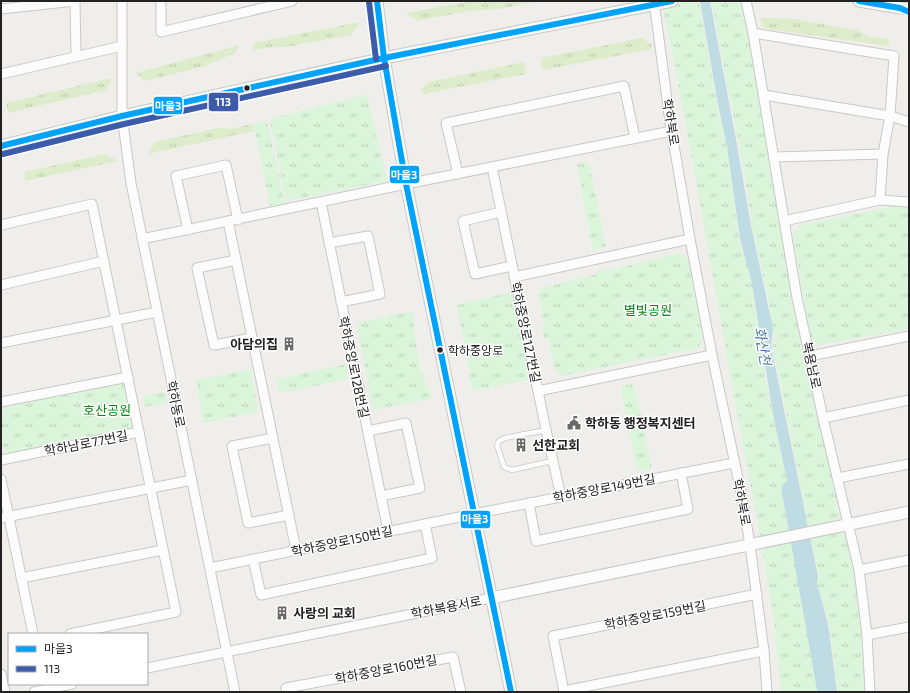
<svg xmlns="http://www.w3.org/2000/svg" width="910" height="693" viewBox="0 0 910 693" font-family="'Exo 2','Noto Sans KR',sans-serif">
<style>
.grass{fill:url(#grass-tufts)}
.park{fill:url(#park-tufts)}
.water{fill:#bfdbe3}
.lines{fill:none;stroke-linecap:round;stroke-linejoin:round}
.river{stroke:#bfdbe3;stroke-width:17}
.service-casing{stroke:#c9c8c7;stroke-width:6}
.minor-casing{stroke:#c9c8c7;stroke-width:11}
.tertiary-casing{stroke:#c9c8c7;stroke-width:13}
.service{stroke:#fdfcfc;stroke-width:4.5}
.minor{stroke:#fdfcfc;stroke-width:9}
.tertiary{stroke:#fdfcfc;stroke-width:11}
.bus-1-casing{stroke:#fff;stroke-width:9}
.bus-2-casing{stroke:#fff;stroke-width:9}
.bus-1{stroke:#00a3fb;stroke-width:6}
.bus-2{stroke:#3d5bab;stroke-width:6}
.bus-dot{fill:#222;stroke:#fff;stroke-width:1.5}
.labels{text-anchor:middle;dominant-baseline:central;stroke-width:3;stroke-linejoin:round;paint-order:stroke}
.bus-label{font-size:12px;fill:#222;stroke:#fff;text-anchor:start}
.street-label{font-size:13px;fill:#222;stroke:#fff}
.park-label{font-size:13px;fill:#0c8416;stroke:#fff}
.poi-label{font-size:13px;font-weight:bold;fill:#222;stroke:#fff;text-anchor:start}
.water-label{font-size:14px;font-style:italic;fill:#4a7aab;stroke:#fff}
.line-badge{stroke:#fff;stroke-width:1.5}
.badge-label{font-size:11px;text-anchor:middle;font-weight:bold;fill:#fff}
</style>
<defs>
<pattern id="grass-tufts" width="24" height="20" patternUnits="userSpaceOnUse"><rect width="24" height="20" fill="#ddeccb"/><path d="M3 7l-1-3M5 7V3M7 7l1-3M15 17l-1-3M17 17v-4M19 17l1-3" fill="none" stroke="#bdcaae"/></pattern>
<pattern id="park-tufts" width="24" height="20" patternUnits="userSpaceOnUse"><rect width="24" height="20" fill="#daf5da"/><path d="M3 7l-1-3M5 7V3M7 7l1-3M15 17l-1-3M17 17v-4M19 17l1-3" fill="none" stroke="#bbd2bb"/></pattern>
</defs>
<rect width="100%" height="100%" fill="#f0eeeb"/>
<g class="grass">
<path d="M471,1H539L499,9L469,11L417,21L406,13Z"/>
<path d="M760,18L794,19L856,30L869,36L889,39V46L767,29L762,26Z"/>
<path d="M360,22L351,35L286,47H273L254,50L253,43Z"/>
<path d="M642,38L652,45V49L543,70L541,58Z"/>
<path d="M239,45L235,53L205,66L145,81L136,73Z"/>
<path d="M524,62L526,74L423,94L422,89L428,82Z"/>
<path d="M112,78L106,90L8,113L6,103Z"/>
<path d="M253,124L254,131L148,154L155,142L217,128L230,129Z"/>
<path d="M105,154L118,161L25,181V172Z"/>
</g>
<g class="park">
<path d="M662,1H699L719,113L727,148L739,238L751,278L764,370L802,553L825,692H781C774,596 753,501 736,407C712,271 689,136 662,1Z"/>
<path d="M711,1H743L814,398L835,488L837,500L835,503L850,550L859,605L865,692H838L829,624L817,582L819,576C802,499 789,422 772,345L775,344L769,302L753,231L743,165Z"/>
<path d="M367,94L387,181L286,201L270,119Z"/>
<path d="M267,121L285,204L270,206L254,124Z"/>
<path d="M589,162L606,247L593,250L577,164Z"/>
<path d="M895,206L909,207V329L819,345L811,341L793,236L796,230L801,225Z"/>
<path d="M680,253L689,259L703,340L698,348L561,376L555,369L548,338L544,339L542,325L544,324L538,295L542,288L597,274L596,271L610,269L611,270Z"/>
<path d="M511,292H518L531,379L473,391L457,305Z"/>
<path d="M413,311L414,331L421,372L433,398L373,410L357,323Z"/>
<path d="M347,364L348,379L279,393L277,379Z"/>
<path d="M251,369L258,412L203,423L197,380Z"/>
<path d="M121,383L129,387L136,424L132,429L9,453L3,449L1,438V408Z"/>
<path d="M634,384L652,469L638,471L620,386Z"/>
<path d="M166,392L167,403L144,407L143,396Z"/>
</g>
<path class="water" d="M700,1H710L737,145L751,226L773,328L771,346L818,576L817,583L828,624L837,692H826L802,552L773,414L751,278L748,269L740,238L727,147L718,104Z"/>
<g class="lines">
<path class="river" d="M790,489L826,692"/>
<g class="service-casing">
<path id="service" d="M546,430L505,438L499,441L497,445L504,467L512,470L552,461"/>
</g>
<g class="minor-casing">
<g id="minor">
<path d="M75,1L76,56"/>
<path d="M122,1V116L131,183L235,692"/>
<path d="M161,1V32L292,1"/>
<path d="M654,1L670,122L690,239L712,355L743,502L750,545L764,651L767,692"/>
<path d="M746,1L753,33L797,298L823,418L859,570L867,635L870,692"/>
<path d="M1,9L75,1"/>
<path d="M753,33L894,56L890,116L883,154L880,200"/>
<path d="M1,74L122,46"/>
<path d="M764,95L890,116L909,122"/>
<path d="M774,157L883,154"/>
<path d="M492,167L546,430L561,497"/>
<path d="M458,174L446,123L624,86L635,138"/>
<path d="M321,202L388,531"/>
<path d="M501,212L463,221L475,274L512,266"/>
<path d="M228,221L296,550"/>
<path d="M784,221L880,200L909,202"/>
<path d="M1,225L92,204L176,612L70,634"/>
<path d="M188,230L176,176L226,165L238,220"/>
<path d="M142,239L406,184L672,131"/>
<path d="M329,243L368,236L380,294L341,302"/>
<path d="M236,260L197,268L214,345L252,338"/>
<path d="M514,277L690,239"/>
<path d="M1,285L104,261"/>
<path d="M1,343L157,312"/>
<path d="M810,356L909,336"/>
<path d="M538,391L712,355"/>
<path d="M1,402L128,377"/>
<path d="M823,418L909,400"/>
<path d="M368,431L406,423L420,488L381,496"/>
<path d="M273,438L232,446L248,523L289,515"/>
<path d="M1,460L139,432"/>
<path d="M838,478L909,464"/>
<path d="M1,479L33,634"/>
<path d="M529,503L536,541L688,509L681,473"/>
<path d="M1,518L192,480"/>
<path d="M253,559L261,595L432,558L425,524"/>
<path d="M210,568L474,514L734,463"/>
<path d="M859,570L909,560"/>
<path d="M21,578L163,550"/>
<path d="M867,635L909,627"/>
<path d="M147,668L491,598"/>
<path d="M1,674L5,692"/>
<path d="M564,691L764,651"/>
<path d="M34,692L72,684"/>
<path d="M287,692L286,688L453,657L461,692"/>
<path d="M564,692L553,636L757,594"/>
</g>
</g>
<g class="tertiary-casing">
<g id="tertiary">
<path d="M377,1L384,58L406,184L511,692"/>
<path d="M859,1L900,8L909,9"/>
<path d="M1,146L122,116L384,58L672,1"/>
<path d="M491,598L909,512"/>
</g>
</g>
<use href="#service" class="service"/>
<use href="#minor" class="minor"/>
<use href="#tertiary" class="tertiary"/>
<g class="bus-1-casing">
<g id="bus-1">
<path d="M377,1L384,58L406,184L511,692"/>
<path d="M859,1L900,8L909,12"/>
<path d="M1,146L122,116L384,58L672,1"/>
</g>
</g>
<g class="bus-2-casing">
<g id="bus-2">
<path d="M369,2L376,59"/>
<path d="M3,154L124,124L386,66"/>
</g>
</g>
<use href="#bus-1" class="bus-1"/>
<use href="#bus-2" class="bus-2"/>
</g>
<defs>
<g id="building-bare" transform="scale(1.08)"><path d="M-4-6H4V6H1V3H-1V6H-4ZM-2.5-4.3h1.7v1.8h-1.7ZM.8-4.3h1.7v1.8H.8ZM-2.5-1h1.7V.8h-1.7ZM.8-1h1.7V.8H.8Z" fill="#6a6968" stroke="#fff" stroke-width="2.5" paint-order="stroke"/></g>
<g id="civic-bare" transform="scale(1.08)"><path d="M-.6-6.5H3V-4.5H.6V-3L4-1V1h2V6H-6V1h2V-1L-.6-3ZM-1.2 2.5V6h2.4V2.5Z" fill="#6a6968" stroke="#fff" stroke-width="2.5" paint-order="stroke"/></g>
</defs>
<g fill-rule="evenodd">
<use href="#building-bare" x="289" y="344"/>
<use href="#civic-bare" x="574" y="423"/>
<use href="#building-bare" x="521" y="445"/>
<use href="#building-bare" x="282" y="613"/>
</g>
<g class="bus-dot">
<circle cx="247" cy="88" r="3.5"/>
<circle cx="440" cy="350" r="3.5"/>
</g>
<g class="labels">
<g class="bus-label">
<text x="448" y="350">학하중앙로</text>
</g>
<g class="street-label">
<text transform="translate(671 122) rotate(81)">학하북로</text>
<text transform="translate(526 332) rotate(78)">학하중앙로127번길</text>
<text transform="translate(812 365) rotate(78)">복용남로</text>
<text transform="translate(354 367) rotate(78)">학하중앙로128번길</text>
<text transform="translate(176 404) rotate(78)">학하동로</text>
<text transform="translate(86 443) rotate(-11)">학하남로77번길</text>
<text transform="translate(604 488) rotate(-11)">학하중앙로149번길</text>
<text transform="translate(742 502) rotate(79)">학하북로</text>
<text transform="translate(342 541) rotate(-12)">학하중앙로150번길</text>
<text transform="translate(446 607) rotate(-11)">학하복용서로</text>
<text transform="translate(655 615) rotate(-11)">학하중앙로159번길</text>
<text transform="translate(386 669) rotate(-11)">학하중앙로160번길</text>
</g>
<g class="park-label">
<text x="648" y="310">별빛공원</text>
<text x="107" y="410">호산공원</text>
</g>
<g class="poi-label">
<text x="278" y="344" text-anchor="end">아담의집</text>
<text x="585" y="423">학하동 행정복지센터</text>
<text x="532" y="445">선한교회</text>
<text x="293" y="613">사랑의 교회</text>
</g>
<g class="water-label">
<text transform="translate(763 346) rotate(80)">화산천</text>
</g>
</g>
<g class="line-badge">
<rect x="208" y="92" width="31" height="20" rx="4" fill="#3d5bab"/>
<rect x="153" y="96" width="30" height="19" rx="4" fill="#00a3fb"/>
<rect x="389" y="165" width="31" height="19" rx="4" fill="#00a3fb"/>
<rect x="460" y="510" width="31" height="19" rx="4" fill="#00a3fb"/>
</g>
<g class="badge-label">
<text x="223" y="106">113</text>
<text x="168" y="110">마을3</text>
<text x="404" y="179">마을3</text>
<text x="475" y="523">마을3</text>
</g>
<rect width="910" height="693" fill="none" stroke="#222222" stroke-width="4"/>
<rect x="8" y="633" width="140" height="52" fill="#ffffff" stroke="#a7a7a7"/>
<rect x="16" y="646" width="20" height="6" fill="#00a3fb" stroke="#a7a7a7"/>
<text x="44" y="653" font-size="12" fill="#222222">마을3</text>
<rect x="16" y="666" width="20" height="6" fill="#3d5bab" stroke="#a7a7a7"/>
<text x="44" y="673" font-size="12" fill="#222222">113</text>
</svg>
